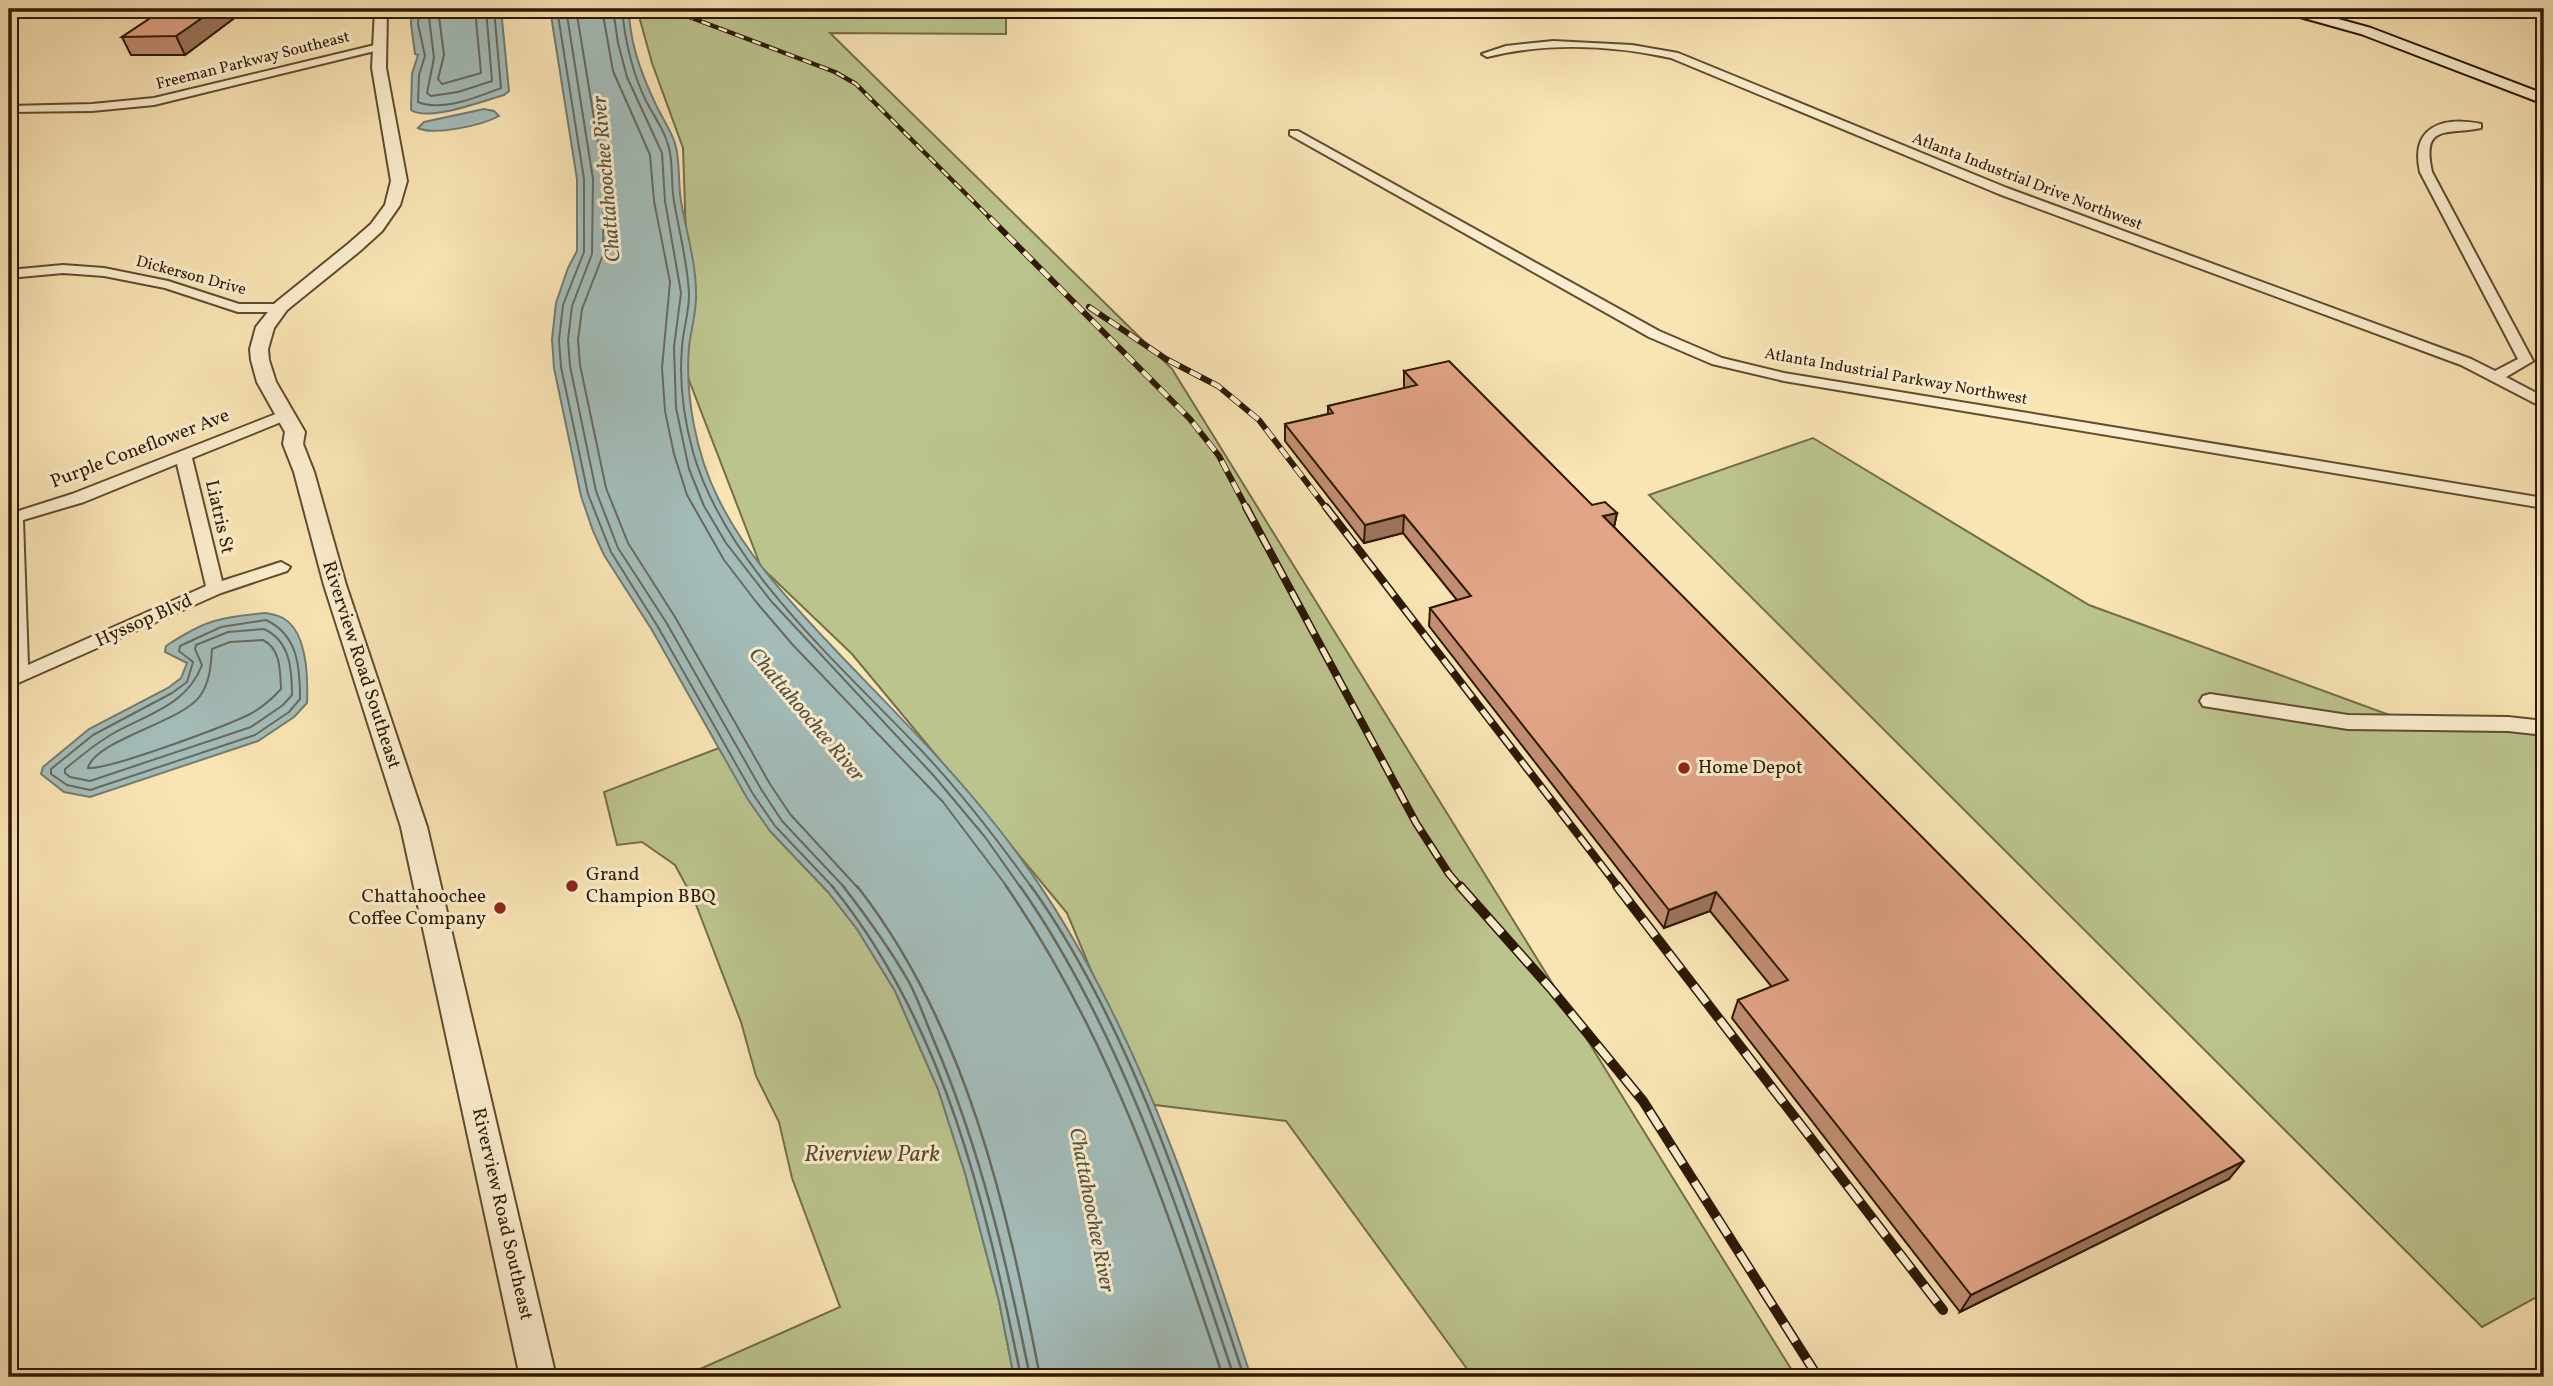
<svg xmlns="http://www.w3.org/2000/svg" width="2553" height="1386" viewBox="0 0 2553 1386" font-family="Vollkorn,serif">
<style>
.green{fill:#bcc48e;stroke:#746e48;stroke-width:2}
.water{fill:#a3bcb9;stroke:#747b6f;stroke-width:2}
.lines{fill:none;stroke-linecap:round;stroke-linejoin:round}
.shore-far1{stroke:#686a5d;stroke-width:2}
.shore{stroke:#686a5d;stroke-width:2.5}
.minor-casing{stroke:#604c2e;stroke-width:4}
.tertiary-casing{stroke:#604c2e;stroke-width:4}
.secondary-casing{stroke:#2d1901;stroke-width:4}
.minor{fill:#fbedce;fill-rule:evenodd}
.tertiary{fill:#fbedce;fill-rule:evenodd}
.secondary{fill:#fbedce;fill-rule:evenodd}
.rail-far3-casing{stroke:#2d1901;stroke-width:4.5}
.rail-far2-casing{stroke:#2d1901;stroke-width:6}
.rail-far1-casing{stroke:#2d1901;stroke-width:8}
.rail-casing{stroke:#2d1901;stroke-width:10}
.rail-far3{stroke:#fbedce;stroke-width:2.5;stroke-dasharray:9;stroke-linecap:butt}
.rail-far2{stroke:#fbedce;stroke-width:4.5;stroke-dasharray:12;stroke-linecap:butt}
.rail-far1{stroke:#fbedce;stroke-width:5;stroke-dasharray:16;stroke-linecap:butt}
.rail{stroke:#fbedce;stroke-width:7;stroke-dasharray:21;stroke-linecap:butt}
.wall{fill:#c28e74;stroke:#2d1901;stroke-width:2}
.shaded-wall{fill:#9e745e;stroke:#2d1901;stroke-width:2}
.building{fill:#e2a587;stroke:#2d1901;stroke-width:2}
.poi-dot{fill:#8f2418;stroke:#fbedce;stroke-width:2.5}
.labels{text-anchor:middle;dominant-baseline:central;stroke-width:6;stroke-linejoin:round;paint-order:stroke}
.far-street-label{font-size:16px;fill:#2d1901;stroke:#fbedce}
.street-label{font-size:19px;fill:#2d1901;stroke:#fbedce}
.poi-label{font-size:19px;fill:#2d1901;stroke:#fbedce;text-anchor:start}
.water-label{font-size:21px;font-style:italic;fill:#565241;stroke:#fbedce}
.near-park-label{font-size:23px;font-style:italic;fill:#584c2b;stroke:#fbedce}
</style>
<rect width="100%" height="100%" fill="#f9e4b4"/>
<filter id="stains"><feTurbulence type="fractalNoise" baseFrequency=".00286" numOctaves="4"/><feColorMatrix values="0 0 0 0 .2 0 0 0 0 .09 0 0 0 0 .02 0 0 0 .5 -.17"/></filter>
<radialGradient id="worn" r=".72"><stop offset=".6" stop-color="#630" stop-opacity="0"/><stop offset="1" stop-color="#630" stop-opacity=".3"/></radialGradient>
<g class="green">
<path d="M637,9H1006V34L830,33L1172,369L1796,1377H1473L1286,1121L1147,1104L1067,913L852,654L761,567L684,367L687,268L683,148L652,63Z"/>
<path d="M1813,438L2089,605L2403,720L2544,733V1293L2482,1327L1649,495Z"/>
<path d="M719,748L770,831L828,892L857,929L895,991L938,1089L965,1173L999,1301L1014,1377H682L840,1307L792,1178L779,1122L756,1076L741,1022L695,902L675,865L642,842L617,845L604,792Z"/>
</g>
<g class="water">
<path d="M412,9H501L509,91L504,95C483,101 428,122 411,110L412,74L418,55L415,54L411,24Z"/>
<path d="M550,9H629C629,41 642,76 656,105C662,118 673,133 676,147C680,164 678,183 681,201C686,231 696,262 696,293C697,310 691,329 689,347C685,396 696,454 718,498C747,558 797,609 842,657C894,711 947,764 994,823C1123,983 1188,1185 1251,1377H1014L999,1301L965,1173L938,1089L895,991L857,929L828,892L770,831L747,798L652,630L604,555L593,531L581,496L554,368L552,339L556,303L568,268L577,251V179Z"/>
<path d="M484,109L494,111L499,116C483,125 434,136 418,128L424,122Z"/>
<path d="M266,613C271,614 278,615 283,618C308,632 308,678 307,703L294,717L258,741L90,797L64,792L41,774L43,767L89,729L168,688L181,678L187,663L165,652L166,646C205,620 220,617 266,613Z"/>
</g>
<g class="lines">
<g class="shore-far1">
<path d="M419,9L418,24L425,56L419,75L418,102C442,112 478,97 501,88L494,9"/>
<path d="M428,9L434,58L427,93L431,96L458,92L492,81L486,9"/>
<path d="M438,9L444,55L438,79L442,84L481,73L475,9"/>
<path d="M557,9L584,179V252L563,305L559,340L561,367L588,494L611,552L658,627L753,794L775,826L834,888"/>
<path d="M566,9L593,179L592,254L572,306L568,340L570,366L596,491L618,548L666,622L761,789L782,821L845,888"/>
<path d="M576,9L604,179L603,255L582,309L578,340L580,365L606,488L628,543L675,617L770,784L790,814L858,888"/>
<path d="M602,9L613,71L650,155L654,201L670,282L662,368L665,411L674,454L687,495L724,560L757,603L792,644L943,802L1008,888"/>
<path d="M613,9L618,43L627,77L662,153L665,201L681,293L674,347L676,408L689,469L704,506L726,543L771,601L934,776L985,837L1021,888"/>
<path d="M622,9C625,41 632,72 646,101C655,118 667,134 670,153C673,169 671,185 674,201C679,232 688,263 689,295C689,313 683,330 682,347C679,382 684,419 693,452C725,565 840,665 919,748C961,792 997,839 1032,888"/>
<path d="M266,620C298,635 300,667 300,699L289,712L255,735L90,790L67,785L51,774V769L93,735L172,693L187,682L193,662L179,651L180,646L221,627Z"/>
<path d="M264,629C290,641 292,669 292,695L283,705L251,727L90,781L70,777L65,773V769C81,756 96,743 114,733C148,714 187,705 202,665L195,649L196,645L228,632Z"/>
<path d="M263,640C281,649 280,671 281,689C272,699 264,706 252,713C229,725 109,770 88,768C95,740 182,722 200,696C210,682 211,665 212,649L230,642Z"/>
</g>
<g class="shore">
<path d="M832,886C945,1025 986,1205 1021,1377"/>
<path d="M843,886C867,917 890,949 909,982C919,1001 926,1022 934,1041C980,1148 1007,1263 1030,1377"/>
<path d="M857,886C966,1025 1007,1207 1040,1377"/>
<path d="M1006,886C1109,1034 1167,1208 1223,1377"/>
<path d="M1020,886C1122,1032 1178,1209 1234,1377"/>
<path d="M1031,886C1131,1026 1190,1215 1244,1377"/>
</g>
<g class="minor-casing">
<g id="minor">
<path d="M1553,41L1632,45L1678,53L2007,188L2471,359L2495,371L2518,359L2420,172C2410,127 2442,116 2481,124V128C2447,135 2421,123 2432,172L2533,361L2506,377L2544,397V408L2461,365L1999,194L1671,58C1611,45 1547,42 1487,57L1482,54L1506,46Z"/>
<path d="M379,44L383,45V49L154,105L92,111L9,112V106L92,104L154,98Z"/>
<path d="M1290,131H1298L1659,331L1722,358L1784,373L2544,498V508L1784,381L1712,364L1649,337L1290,135Z"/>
<path d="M63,265L104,268L168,281L239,304H282L289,308L282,312H238L165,288L104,276L63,273L9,278V270Z"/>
<path d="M286,410L294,415L291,418L192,458L222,581L281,562L290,567L287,571L221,593L9,687V514L72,494ZM177,464L206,586L28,665L23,520L84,502Z"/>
<path d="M2210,694L2348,715L2508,717L2544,721V735L2508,731L2348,729L2203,706L2200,701L2203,696Z"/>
</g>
</g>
<g class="tertiary-casing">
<path id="tertiary" d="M375,9H387L386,68L407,181L400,205L382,231L360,251L287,310L274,328L268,349L269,360L276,382L305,432L303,444L314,472L346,585L427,827L556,1377H520L401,827L324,585L294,472L283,444L285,432L257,382L251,360L250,349L256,327L275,303L348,244L371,224L385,205L391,181L372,68Z"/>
</g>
<g class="secondary-casing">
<path id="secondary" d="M2280,9H2302L2371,28L2544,94V104L2361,34L2282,12Z"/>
</g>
<use href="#minor" class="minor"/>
<use href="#tertiary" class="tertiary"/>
<use href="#secondary" class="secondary"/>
<g class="rail-far3-casing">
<path id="rail-far3" d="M668,9L835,72L856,84L992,220"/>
</g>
<g class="rail-far2-casing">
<g id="rail-far2">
<path d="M990,218L1190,419L1219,456L1247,509"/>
<path d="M1089,307L1166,359L1218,386L1259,420L1327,509"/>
</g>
</g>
<g class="rail-far1-casing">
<g id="rail-far1">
<path d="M1246,507L1416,823L1449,874L1461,888"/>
<path d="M1326,507L1619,888"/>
</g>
</g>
<g class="rail-casing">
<g id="rail">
<path d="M1460,886L1552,990L1643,1101L1818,1377"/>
<path d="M1617,886L1943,1310"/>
</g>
</g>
<use href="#rail-far3" class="rail-far3"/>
<use href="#rail-far2" class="rail-far2"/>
<use href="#rail-far1" class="rail-far1"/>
<use href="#rail" class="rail"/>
</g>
<g class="wall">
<path d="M164,9H282L245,10L185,55H131L122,37Z"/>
<path d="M1404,371L1592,505L1617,513L1614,527L2229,1179L1960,1312L1732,1018L1738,1000L1772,987L1710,911L1664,928L1429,626L1430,608L1457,600L1403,533L1364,543L1285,441V424L1328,414V406L1404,389Z"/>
</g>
<g class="shaded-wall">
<path d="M215,9H245V10L185,55L176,36Z"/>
<path d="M1617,513L1613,531L1603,516Z"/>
<path d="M1404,515L1403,533L1364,543L1365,525Z"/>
<path d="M1716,892L1710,911L1664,928L1669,910Z"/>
<path d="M2244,1161L2229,1179L1960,1312L1971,1295Z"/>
</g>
<g class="building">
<path d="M164,9H215L176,36L122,37Z"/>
<path d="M1449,361L1592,505L1605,502L1617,513L1603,516L2244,1161L1971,1295L1738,1000L1788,980L1716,892L1669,910L1430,608L1471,596L1404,515L1365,525L1285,424L1333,413L1328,406L1417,385L1404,371Z"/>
</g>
<g class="poi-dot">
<circle cx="1684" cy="768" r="7"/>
<circle cx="572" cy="886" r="7"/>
<circle cx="500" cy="908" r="7"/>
</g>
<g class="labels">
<g class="far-street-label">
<text transform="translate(253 61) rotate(-14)">Freeman Parkway Southeast</text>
<text transform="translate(2027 182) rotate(21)">Atlanta Industrial Drive Northwest</text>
<text transform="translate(191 276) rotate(15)">Dickerson Drive</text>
<text transform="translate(1896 377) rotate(10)">Atlanta Industrial Parkway Northwest</text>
</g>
<g class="street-label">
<text transform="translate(140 449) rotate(-21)">Purple Coneflower Ave</text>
<text transform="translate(219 517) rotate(77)">Liatris St</text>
<text transform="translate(144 621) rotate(-24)">Hyssop Blvd</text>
<text transform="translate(361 665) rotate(72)">Riverview Road Southeast</text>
<text transform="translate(502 1214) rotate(77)">Riverview Road Southeast</text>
</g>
<g class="poi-label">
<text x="1698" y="768">Home Depot</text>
<text x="586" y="875">Grand<tspan x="586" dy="22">Champion BBQ</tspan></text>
<text x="486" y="897" text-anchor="end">Chattahoochee<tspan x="486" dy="22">Coffee Company</tspan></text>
</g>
<g class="water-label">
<text transform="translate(607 179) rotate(-95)">Chattahoochee River</text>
<text transform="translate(806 715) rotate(50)">Chattahoochee River</text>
<text transform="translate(1091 1210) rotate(79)">Chattahoochee River</text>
</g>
<g class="near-park-label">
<text x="872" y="1155">Riverview Park</text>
</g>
</g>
<rect width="2553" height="1386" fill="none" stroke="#f9e4b4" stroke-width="35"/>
<rect x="10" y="10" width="2532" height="1365" fill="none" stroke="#2d1901" stroke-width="3.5"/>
<rect x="18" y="18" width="2518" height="1351" fill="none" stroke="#2d1901" stroke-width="2"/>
<rect width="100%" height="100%" filter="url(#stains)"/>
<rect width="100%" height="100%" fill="url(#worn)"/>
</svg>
